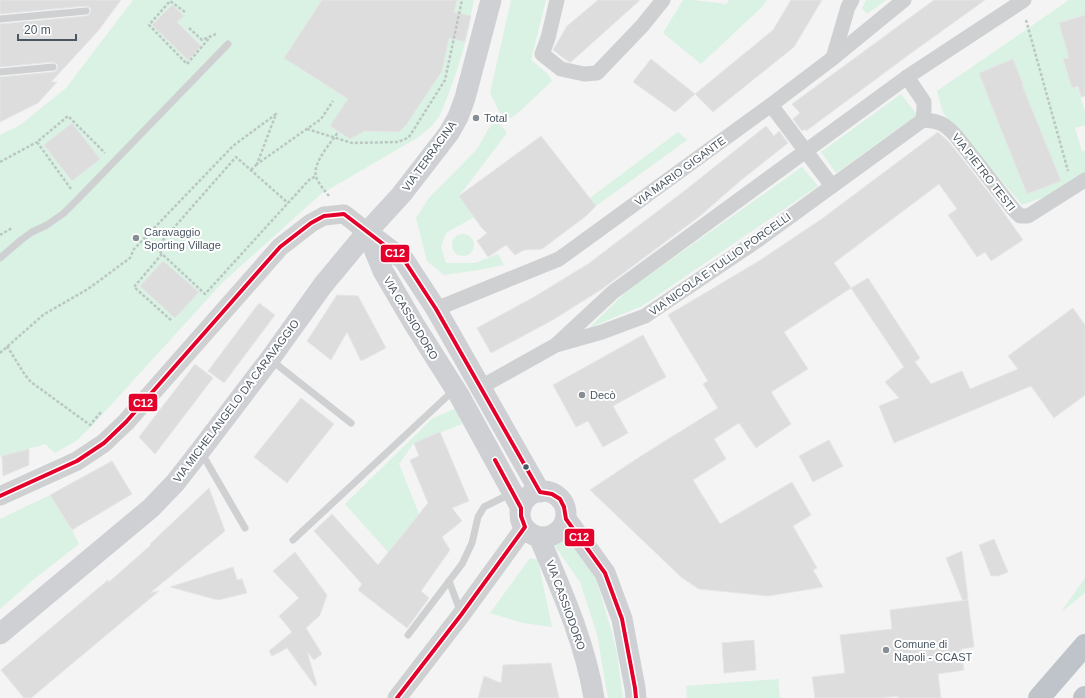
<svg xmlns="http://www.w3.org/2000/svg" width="1085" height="698" viewBox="0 0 1085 698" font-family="Helvetica,sans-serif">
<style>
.green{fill:#d9f2e3;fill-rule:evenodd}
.building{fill:#ddddde;stroke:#e5e6e7}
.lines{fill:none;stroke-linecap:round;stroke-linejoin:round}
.path{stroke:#bcc7c4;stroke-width:2.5;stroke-dasharray:3 2;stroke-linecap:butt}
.service{stroke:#ced0d2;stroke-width:7}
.minor{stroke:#ced0d2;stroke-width:15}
.tertiary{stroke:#ced0d2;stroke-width:19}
.secondary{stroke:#ced0d4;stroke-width:21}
.motorway{stroke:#bec4c9;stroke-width:22}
.bus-1-casing{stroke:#fff;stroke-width:7}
.bus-1{stroke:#e4002b;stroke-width:4}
.poi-dot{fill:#868d94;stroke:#fff;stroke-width:1.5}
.bus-dot{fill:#4a5661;stroke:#fff;stroke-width:1.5}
.labels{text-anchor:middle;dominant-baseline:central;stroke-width:4;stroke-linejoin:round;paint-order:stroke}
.poi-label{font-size:11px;fill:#4a5661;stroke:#fff;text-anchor:start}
.street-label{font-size:11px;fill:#4a5661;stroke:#fff}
.line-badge{stroke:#fff;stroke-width:1.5}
.badge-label{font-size:11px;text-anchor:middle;font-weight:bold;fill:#fff}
</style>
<rect width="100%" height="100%" fill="#f4f4f4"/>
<g class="green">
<path d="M133,0H474L464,47L456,73L447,98L440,115L432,126L417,138L321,194L222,283L90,428L76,441L55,453L45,444L0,457V135L20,125L66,88Z"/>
<path d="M511,0H546L531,60L547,73L552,81L520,111L511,118L500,113L490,93Z"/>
<path d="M683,0H693L726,4L729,0H767L761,8L701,64L663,33Z"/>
<path d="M866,0H886L867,14L862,8Z"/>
<path d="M1069,0H1085V15L1059,23L1069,58L1063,60L1072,88L1077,86L1085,112V125L1075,128L1082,151H1085V180L1073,187L1022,205L943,113L937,91ZM1013,59L1023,84L1014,88L1060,181L1027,194L992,107L979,73Z"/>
<path d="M901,94L917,115L836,173L821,152Z"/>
<path d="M495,118L507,133L459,196L474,217L446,233L441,247L446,263H475L498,254L504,265L479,270L444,275L427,261L416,218L429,198L477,149Z"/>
<path d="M678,132L687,140L596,206L590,198Z"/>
<path d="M802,167L818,186L642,306L589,328L628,290Z"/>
<circle cx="463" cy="245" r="11"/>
<path d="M455,409L462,424L414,443L399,464L419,514L388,552L345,504L433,418Z"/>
<path d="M50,495L72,530L79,544L34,579L0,609V519Z"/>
<path d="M569,537L596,579L611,629L617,653L623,698H608L597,634L580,582L555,546Z"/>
<path d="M530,558L538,560L552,627L523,623L490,613Z"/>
<path d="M1085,578V593L1061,612Z"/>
<path d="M778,679L780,698H687L686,686Z"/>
</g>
<g class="building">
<path d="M0,0H121L98,31L51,82H57L38,103L0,122V77L53,72L56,71L58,67L57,64L53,62L0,67V24L86,16L89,15L91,11L90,8L86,6L0,14Z"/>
<path d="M322,0H457L454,12L471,16L465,42L449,38L442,71L406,125L399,132L365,131L350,139L330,126L348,99L284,58Z"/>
<path d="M598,0H640L571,62H569L553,50L567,26Z"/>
<path d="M791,0H822L794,47L713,112L695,94L773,30Z"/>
<path d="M934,0H985L907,56L806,131L805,129L802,131L793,119L800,113L792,104Z"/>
<path d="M172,5L184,16L177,22L201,46L188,60L152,25Z"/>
<path d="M1085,15V96L1081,97L1078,86L1072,88L1063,59L1069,58L1059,23Z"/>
<path d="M651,59L695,94L675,112L633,82Z"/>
<path d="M1013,59L1023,84L1022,85L1061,181L1027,194L992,107L979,73Z"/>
<path d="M72,123L100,159L72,181L44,145Z"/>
<path d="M766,126L774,136L779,131L788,143L740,181L700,216L602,289L551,321L491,353L477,328L534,297L588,264L683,192Z"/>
<path d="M938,132L949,142L997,203L1023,240L991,261L985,252L977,257L948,215L957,209L939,184L834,263L851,288L784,332L808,369L771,392L791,424L756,448L739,423L714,439L726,459L693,480L720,524L792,482L811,515L793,526L817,568L813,570L823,587L768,596L699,589L681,577L590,490L641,456L718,408L703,384L708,381L668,315L759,261L823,218Z"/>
<path d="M541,136L596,206L586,216L542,249L524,250L515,255L506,245L488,257L477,241L487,233L481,227L459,196Z"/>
<path d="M163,261L199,292L175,318L140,286Z"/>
<path d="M868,278L920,358L915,362L931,384L962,371L970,389L1018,369L1008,356L1073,308L1085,325V395L1054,418L1031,386L894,443L879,406L899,398L885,382L904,367L851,288Z"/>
<path d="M337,295L358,296L386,348L361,361L347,332L331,360L307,341Z"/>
<path d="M259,303L275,315L224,383L208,371Z"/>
<path d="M643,335L666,377L613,406L628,433L603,447L588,421L576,427L553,385Z"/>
<path d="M195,364L213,378L155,454L139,437Z"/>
<path d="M301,398L334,424L287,483L254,457Z"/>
<path d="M440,432L469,501L452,508L462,521L442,537L450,550L421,591L429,598L407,628L358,590L362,584L314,531L332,514L378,565L428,503L410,460L419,456L414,443Z"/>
<path d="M829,440L843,466L813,482L799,456Z"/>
<path d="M29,449V465L3,476L2,456Z"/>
<path d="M112,461L132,494L72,530L50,495Z"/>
<path d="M209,488L225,531L150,593L159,591L31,698H24L1,670L108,580L109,582L151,545L150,544Z"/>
<path d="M994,539L1008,572L998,576H991L979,545Z"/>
<path d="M962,551L968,599L963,601L946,558Z"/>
<path d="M295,552L327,595L320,615L306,628L322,654L314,660L307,652L317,685L315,686L287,648L272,656L269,651L292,632L279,616L299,598L273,571Z"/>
<path d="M233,567L237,580L242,579L247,593L218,600L170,587Z"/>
<path d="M968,600L974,647L961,649L964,670L938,674L941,698H898V696L881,698H815L812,677L845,673L840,635L892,629L890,610Z"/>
<path d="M754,640L756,670L724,673L722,643Z"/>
<path d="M551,663L559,698H478L484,676L501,683L503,665Z"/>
</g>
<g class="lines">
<g class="path">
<path d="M185,12L170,1L149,25L187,64L211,36"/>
<path d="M1026,20L1068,171"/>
<path d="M189,28L202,40L216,34"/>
<path d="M307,129L352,143L398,142L405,139L409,137L445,80L462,0"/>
<path d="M0,162L37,142"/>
<path d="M251,170L257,164"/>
<path d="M71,189L37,142L68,116L105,153"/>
<path d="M329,196C324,190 319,184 316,177C312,163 331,143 338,132"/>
<path d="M0,235L12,228"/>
<path d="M145,238L205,294L309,180L316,176"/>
<path d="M156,248L236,157L288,203"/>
<path d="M162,254L134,287L172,321"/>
<path d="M7,346L25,375L31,382L90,425L101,412"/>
<path d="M0,353L43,315L88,289L130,258L134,249L233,146L276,114L257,164L321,119L333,101"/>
</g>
<g class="service">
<path d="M0,19L86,11"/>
<path d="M0,72L53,67"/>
<path d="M0,258L21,240L32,232L47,225L64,213L78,199L228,44"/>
<path d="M271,360L351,423"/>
<path d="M201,452L245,528"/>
<path d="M293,540L454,390"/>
<path d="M449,581L461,613"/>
<path d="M408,635L462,564L472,543L478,517L484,507L510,494"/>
</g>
<g class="minor">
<path d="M557,0L548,38L542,54L561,69L584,74L597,73L642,26L663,0"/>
<path d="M833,58L848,7L852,0"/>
<path d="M771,105L832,186"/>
<path d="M923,120C940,121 945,124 956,136L1014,210L1020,216H1028L1085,180"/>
<path d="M436,309L559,259L771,105L833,58L904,0"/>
<path d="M556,345L613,292L907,77L1024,0"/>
<path d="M481,387L556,345L602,332L645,316L758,240L923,120L924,109V102L907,77"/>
</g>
<g class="tertiary">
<path d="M0,496L77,461L104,443L126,422L280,247L311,223L324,216L344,214L367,232"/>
<path d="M397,698L461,615L525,527"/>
</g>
<g class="secondary">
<path d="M367,232L383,271L414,324L459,395L521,508"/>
<path d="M367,232L404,260L436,309L540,492"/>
<circle cx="543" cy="514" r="23"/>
<path d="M566,519L605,573L622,619L635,688L636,698"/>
<path d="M539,537C561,589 585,642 594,698"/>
<path d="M0,634L151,508L175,483L200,451L270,359L323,285L367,232L401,195L449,133L458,117L465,98L491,0"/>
</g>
<g class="motorway">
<path d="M1039,698L1085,645"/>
<path d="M1084,698L1085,697"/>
</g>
<g class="bus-1-casing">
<g id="bus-1">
<path d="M0,496L77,461L104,443L126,422L280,247L311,223L324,216L344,214L404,260L436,309L540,492L552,494L560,499L564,507L566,519L605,573L622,619L635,688L636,698"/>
<path d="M397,698L461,615L525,527L521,516V508L495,460"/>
</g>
</g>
<use href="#bus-1" class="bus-1"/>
</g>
<g class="poi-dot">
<circle cx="476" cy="118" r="4"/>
<circle cx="136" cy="238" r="4"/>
<circle cx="582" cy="395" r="4"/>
<circle cx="886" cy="650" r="4"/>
</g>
<circle class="bus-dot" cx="526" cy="467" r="3.5"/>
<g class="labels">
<g class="poi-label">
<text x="484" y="118">Total</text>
<text x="144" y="232">Caravaggio<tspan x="144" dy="13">Sporting Village</tspan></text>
<text x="590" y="395">Decò</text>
<text x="894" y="644">Comune di<tspan x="894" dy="13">Napoli - CCAST</tspan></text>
</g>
<g class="street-label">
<text transform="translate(429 156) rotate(-54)">VIA TERRACINA</text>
<text transform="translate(680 171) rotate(-36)">VIA MARIO GIGANTE</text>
<text transform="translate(984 172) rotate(52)">VIA PIETRO TESTI</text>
<text transform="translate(720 264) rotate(-35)">VIA NICOLA E TULLIO PORCELLI</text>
<text transform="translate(411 318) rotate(59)">VIA CASSIODORO</text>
<text transform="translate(236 401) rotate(-53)">VIA MICHELANGELO DA CARAVAGGIO</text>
<text transform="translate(566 605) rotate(70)">VIA CASSIODORO</text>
</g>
</g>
<g class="line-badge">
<rect x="380" y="244" width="30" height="19" rx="4" fill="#e4002b"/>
<rect x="128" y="393" width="30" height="19" rx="4" fill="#e4002b"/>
<rect x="564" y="528" width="31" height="19" rx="4" fill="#e4002b"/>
</g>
<g class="badge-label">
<text x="395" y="257">C12</text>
<text x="143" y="407">C12</text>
<text x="579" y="541">C12</text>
</g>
<path d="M18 34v6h58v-6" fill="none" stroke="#4a5661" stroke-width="2"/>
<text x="24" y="34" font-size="12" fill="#4a5661" stroke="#ffffff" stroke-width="3" paint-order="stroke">20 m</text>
</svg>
